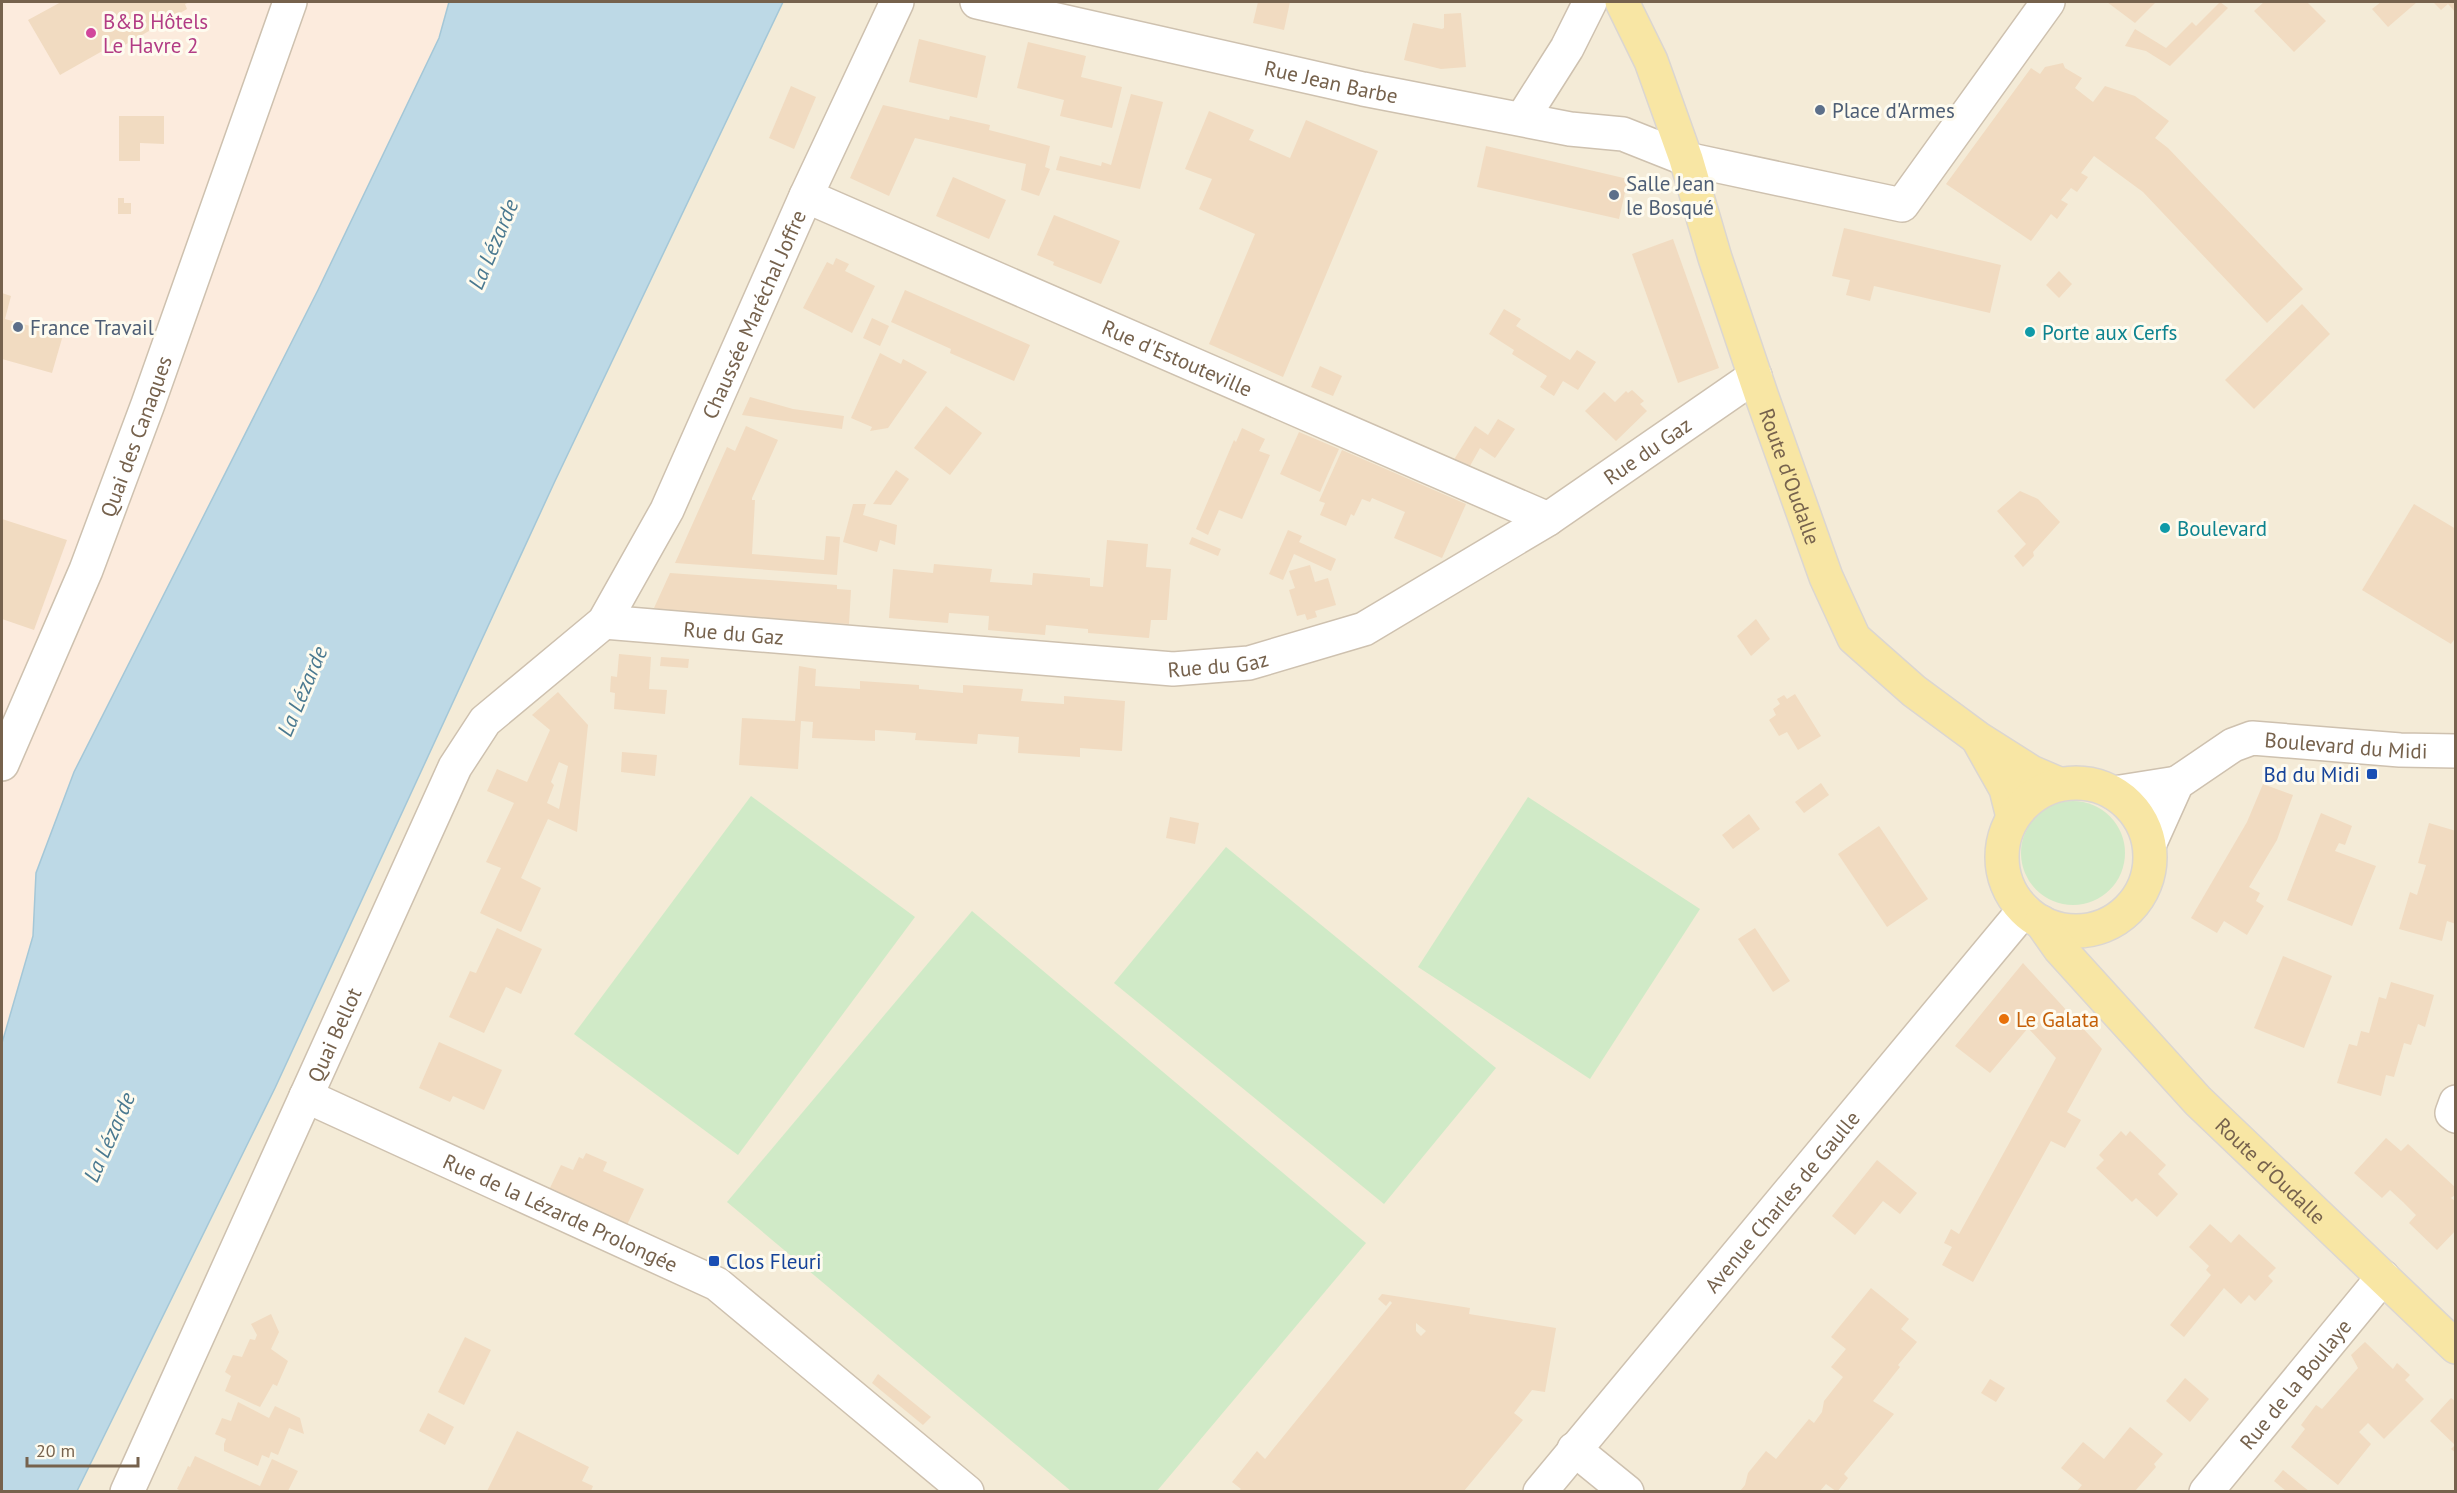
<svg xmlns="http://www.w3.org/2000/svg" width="2457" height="1493" viewBox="0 0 2457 1493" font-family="'PT Sans',sans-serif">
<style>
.residential{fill:#f4ebd7}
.commercial{fill:#fcebdd}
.green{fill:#d0eac7}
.water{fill:#bdd9e6;stroke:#a4c7d7;stroke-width:1.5}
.building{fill:#f1dbc1;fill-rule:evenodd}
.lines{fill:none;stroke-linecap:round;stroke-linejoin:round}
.minor-casing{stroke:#cec1af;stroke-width:36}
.tertiary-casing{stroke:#cec1af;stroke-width:36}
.primary-casing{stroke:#dbd6d1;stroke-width:36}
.minor{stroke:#fff;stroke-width:33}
.tertiary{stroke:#fff;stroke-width:33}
.primary{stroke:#f8e6a4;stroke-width:33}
.hotel-dot{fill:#d1479c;stroke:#fefbef;stroke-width:2}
.service-dot{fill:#5c6f8a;stroke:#fefbef;stroke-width:2}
.culture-dot{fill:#0f9aa8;stroke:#fefbef;stroke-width:2}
.transit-dot{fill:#1a4fb4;stroke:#fefbef;stroke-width:2}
.food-dot{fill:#e8710a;stroke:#fefbef;stroke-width:2}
.labels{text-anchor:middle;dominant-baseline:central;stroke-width:6;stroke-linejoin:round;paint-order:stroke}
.hotel-label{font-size:21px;fill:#b23c85;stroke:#fefbef;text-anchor:start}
.street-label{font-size:21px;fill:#76624d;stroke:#fefbef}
.service-label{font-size:21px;fill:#4e5e75;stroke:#fefbef;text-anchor:start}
.culture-label{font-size:21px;fill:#0d838f;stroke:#fefbef;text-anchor:start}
.transit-label{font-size:21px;fill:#164399;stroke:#fefbef;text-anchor:end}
.food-label{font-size:21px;fill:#c56008;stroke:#fefbef;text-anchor:start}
.water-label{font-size:22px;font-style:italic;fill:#4a7990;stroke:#fefbef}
</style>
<rect width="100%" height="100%" fill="#fcf7e9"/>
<path class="residential" d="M783,2H2455V1491L77,1492L275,1088L555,481Z"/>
<path class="commercial" d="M2,2H449L439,38L318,290L74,772L36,873L33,936L2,1043Z"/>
<g class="green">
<path d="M751,796L915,917L738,1155L574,1034Z"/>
<path d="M1528,797L1700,909L1590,1079L1418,967Z"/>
<circle cx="2073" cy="853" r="52"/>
<path d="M1226,847L1496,1068L1384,1204L1114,983Z"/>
<path d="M972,911L1366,1243L1157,1491H1071L727,1202Z"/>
</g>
<path class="water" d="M449,2H783L555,481L275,1088L77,1491H2V1043L33,936L36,873L74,772L318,290L439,38Z"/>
<g class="building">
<path d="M61,2H190L185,4L187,9L116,50L113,45L60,75L28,20Z"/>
<path d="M1258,2H1290L1284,30L1253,23Z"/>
<path d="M2107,2H2156L2135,23Z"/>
<path d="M2220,2L2228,8L2170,66L2146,51L2125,46L2135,29L2166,48L2192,22L2196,26Z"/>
<path d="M2264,2H2307L2326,21L2294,52L2254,11Z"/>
<path d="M2381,2H2417L2388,27L2372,9Z"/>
<path d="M2433,2H2456V13L2448,4L2441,10Z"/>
<path d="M1461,13L1466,67L1441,69L1404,60L1413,23L1442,29L1444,28V14Z"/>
<path d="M919,39L986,56L977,98L909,82Z"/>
<path d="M1028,42L1086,56L1081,77L1122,87L1112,128L1060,116L1064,100L1017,88Z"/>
<path d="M2063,63L2065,68L2082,78L2075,88L2093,102L2105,86L2135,96L2169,121L2155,138L2168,148L2303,289L2267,323L2143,192L2094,156L2081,173L2088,177L2077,192L2071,188L2061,200L2068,204L2057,219L2051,214L2031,241L1946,184L2031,68L2040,74L2045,67Z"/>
<path d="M791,86L816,97L794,149L769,138Z"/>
<path d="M1131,94L1163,102L1140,189L1056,170L1060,156L1101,166L1102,162L1111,165Z"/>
<path d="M883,105L949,120L950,116L990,125L989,130L1050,146L1045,167L1050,169L1039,196L1021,190L1026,164L915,138L889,196L850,178Z"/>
<path d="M1209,111L1254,130L1249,140L1290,158L1306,120L1378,151L1283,377L1209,344L1255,234L1199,209L1212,179L1185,169Z"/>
<path d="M119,116H164V144L140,143V161H119Z"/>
<path d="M1486,146L1628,179L1619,219L1477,187Z"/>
<path d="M953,177L1006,200L989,239L936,216Z"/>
<path d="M118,198H124V203H131V214H118Z"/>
<path d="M1054,215L1120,241L1101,284L1053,265L1054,262L1037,255Z"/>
<path d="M1844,228L2001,265L1990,313L1874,286L1870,301L1846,295L1850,280L1832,276Z"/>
<path d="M1673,239L1719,368L1678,383L1632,254Z"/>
<path d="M836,258L849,264L845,271L875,286L852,333L803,308L827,262L833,265Z"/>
<path d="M2059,271L2072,284L2059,298L2046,285Z"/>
<path d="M905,290L1030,345L1014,381L950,353L951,349L891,322Z"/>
<path d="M2,293L11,296L5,319L63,335L52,373L2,359Z"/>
<path d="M2302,304L2330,334L2254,409L2225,380Z"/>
<path d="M1504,309L1521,319L1516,326L1570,360L1577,350L1596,362L1578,390L1563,381L1554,396L1540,387L1547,376L1512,354L1514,350L1489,334Z"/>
<path d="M872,318L889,326L880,346L863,338Z"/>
<path d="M880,353L901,364L903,359L927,372L888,428L870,431L872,427L851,418Z"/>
<path d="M1320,366L1342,376L1333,396L1311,387Z"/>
<path d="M1632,390L1644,401L1640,404L1647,411L1616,441L1585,411L1604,392L1615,402L1626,391L1628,393Z"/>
<path d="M750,397L793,409L844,416L842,429L742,415Z"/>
<path d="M946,406L982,433L950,475L914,448Z"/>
<path d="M1498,419L1515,429L1495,458L1480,448L1466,473L1450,466L1475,426L1488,435Z"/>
<path d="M746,426L778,440L752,498V500H755L752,554L824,560L826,536L840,537L837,575L675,563L727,447L735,451Z"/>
<path d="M1242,428L1265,439L1259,451L1270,455L1242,519L1219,510L1208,535L1196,529L1234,440L1236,442Z"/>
<path d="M1299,432L1339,449L1320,492L1280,474Z"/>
<path d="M1342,450L1466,504L1442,558L1394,538L1405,512L1372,498L1370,502L1362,499L1354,516L1351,514L1346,526L1320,515L1325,503L1319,501Z"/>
<path d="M896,470L909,479L891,505L873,504Z"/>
<path d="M2020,491L2038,499L2060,522L2033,552L2034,556L2023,567L2014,556L2026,544L1997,511Z"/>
<path d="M853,504H866L863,515L897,525L895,545L880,540L877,552L843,542Z"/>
<path d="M2414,504L2456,529V637L2451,644L2362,590Z"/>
<path d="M2,519L67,540L34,630L2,619Z"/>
<path d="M1288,530L1302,536L1299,542L1336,559L1331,571L1294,554L1283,580L1269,574Z"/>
<path d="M1192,537L1221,549L1218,556L1189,544Z"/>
<path d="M1107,540L1148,544L1146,567L1171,569L1167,620H1151L1149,638L1088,633V629L1046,625L1045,635L988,630L989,616L949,613L948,623L889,618L893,569L933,573L934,564L992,569L990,582L1032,585L1033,573L1090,578V586L1103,587Z"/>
<path d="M1310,565L1315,582L1328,578L1336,605L1315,611L1317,617L1307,620L1305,614L1297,616L1289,590L1295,588L1289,571Z"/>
<path d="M670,573L837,585V589L851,590L849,624L834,623V626L663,614L654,608Z"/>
<path d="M1756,619L1770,639L1751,656L1737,636Z"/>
<path d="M619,654L651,657L649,689L667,690L665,714L614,709L615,693L610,692L611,676L617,677Z"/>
<path d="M661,657L689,659L688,668L660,666Z"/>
<path d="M799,666L816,669L815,686L860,689V681L919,685V689L963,693V685L1023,689L1021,701L1064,704V696L1125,701L1122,751L1080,748V757L1018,753L1019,737L978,734L977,744L915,740L916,733L875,730V741L812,738L813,722L801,721L798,769L739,765L742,718L795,721Z"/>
<path d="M558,692L588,725L577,832L548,819L521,878L541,888L521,932L480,913L501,868L486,862L514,803L487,791L497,769L527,782L550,730L532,715ZM559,762L568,766L559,809L547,803L554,785L551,782Z"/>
<path d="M1795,694L1821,736L1798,750L1787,732L1779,736L1769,720L1776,715L1773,709L1780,704L1777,699L1784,695L1787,699Z"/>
<path d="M622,752L657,755L655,776L621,772Z"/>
<path d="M1821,783L1829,795L1804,813L1795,802Z"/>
<path d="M2263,784L2293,795L2277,840L2249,887L2260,893L2256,901L2264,906L2247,935L2224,921L2217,933L2191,918L2247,822Z"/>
<path d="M2321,813L2352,826L2345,845L2339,843L2335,851L2376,866L2352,926L2287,900Z"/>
<path d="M1749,814L1760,829L1733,849L1722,835Z"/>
<path d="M1170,817L1199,823L1195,844L1166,838Z"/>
<path d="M2429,823L2456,831V924L2447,921L2442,941L2399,929L2410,892L2417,895L2426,865L2418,863Z"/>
<path d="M1879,826L1928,899L1887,927L1838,854Z"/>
<path d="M497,928L542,949L521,994L506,987L484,1033L449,1017L470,971L476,973Z"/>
<path d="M1755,928L1790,981L1773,992L1738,939Z"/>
<path d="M2283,956L2332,976L2304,1048L2254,1028Z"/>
<path d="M2023,963L2102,1049L2067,1112L2081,1120L2065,1148L2051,1141L1973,1282L1942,1265L1952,1247L1944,1243L1951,1229L1959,1234L2056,1058L2028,1028L1990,1073L1955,1046Z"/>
<path d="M2391,982L2434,995L2425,1027L2418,1024L2411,1045L2404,1043L2394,1077L2386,1075L2381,1096L2337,1083L2349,1044L2357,1046L2361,1031L2369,1033L2379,997L2386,999Z"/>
<path d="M439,1042L502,1070L484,1110L453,1096L450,1102L419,1088Z"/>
<path d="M2121,1131L2126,1136L2130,1131L2166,1165L2158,1174L2178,1194L2157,1217L2136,1198L2132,1202L2096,1168L2104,1160L2099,1155Z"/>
<path d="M2386,1138L2401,1151L2408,1144L2456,1188V1194L2451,1198L2456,1202V1230L2437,1250L2409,1223L2416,1215L2403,1202L2390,1190L2382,1198L2354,1173Z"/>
<path d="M586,1153L607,1162L603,1171L644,1189L626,1227L548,1192L561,1165L573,1170L579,1157L583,1159Z"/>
<path d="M1877,1160L1917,1193L1900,1214L1883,1201L1855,1235L1832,1216Z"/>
<path d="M2210,1224L2231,1243L2239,1234L2276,1268L2268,1276L2273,1281L2255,1301L2249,1295L2241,1304L2224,1288L2184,1337L2170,1325L2211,1275L2206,1270L2209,1266L2189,1247Z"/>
<path d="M1871,1288L1909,1319L1901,1329L1917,1342L1898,1365L1900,1367L1873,1401L1894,1414L1844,1474L1848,1478L1837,1492L1826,1484L1820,1491H1740L1745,1485L1748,1473L1766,1451L1776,1459L1809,1419L1814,1423L1822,1412L1824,1401L1843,1377L1831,1367L1846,1349L1831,1337Z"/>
<path d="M1382,1294L1470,1308L1469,1314L1556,1328L1545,1392L1532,1390L1514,1413L1523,1420L1464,1491H1238L1241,1489L1232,1482L1257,1451L1265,1459L1392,1303L1390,1301L1386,1306L1378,1299ZM1416,1323L1426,1331L1421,1336L1416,1331Z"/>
<path d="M271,1314L279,1332L271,1349L288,1361L277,1386L273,1384L260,1407L225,1391L231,1376L225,1372L233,1355L242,1357L250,1339L255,1340L257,1335L251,1324Z"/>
<path d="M465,1337L491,1350L464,1405L438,1392Z"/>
<path d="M2365,1342L2393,1369L2397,1363L2410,1375L2405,1380L2424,1399L2384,1439L2368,1423L2359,1432L2371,1444L2338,1485L2291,1447L2305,1429L2301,1425L2316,1405L2322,1409L2358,1368L2351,1355Z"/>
<path d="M878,1374L931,1417L923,1425L872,1383Z"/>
<path d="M2185,1378L2209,1399L2190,1422L2166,1401Z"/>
<path d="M1990,1379L2005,1388L1996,1402L1981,1393Z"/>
<path d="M2451,1398L2456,1402V1453L2451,1449L2455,1445L2430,1421Z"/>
<path d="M238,1402L269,1418L275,1406L300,1418L304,1434L289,1428L278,1455L271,1452L269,1458L262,1455L258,1466L224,1451V1444L226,1439L215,1434L222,1418L231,1421Z"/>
<path d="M428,1413L454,1427L445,1445L419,1431Z"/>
<path d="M2130,1427L2163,1454L2154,1464L2156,1467L2135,1491H2077L2082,1485L2061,1468L2083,1442L2104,1459Z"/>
<path d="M517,1431L589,1467L582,1481L593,1486L591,1491H487Z"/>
<path d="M195,1456L260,1486L272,1459L298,1471L288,1491H181L177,1489L188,1466L190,1467Z"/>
<path d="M2283,1470L2305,1488L2309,1491H2286L2274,1481Z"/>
</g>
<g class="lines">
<g class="minor-casing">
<g id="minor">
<path id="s1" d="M977,2L1363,89L1570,129L1623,134L1686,159L1902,205L2048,2"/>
<path d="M1522,119L1567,48L1590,2"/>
<path id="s2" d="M806,196L1548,519"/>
<path id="s3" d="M604,622L1173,669L1249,663L1364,629L1548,519L1755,376"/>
<path id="s4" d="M2,764L86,570L148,404L290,2"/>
<path id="s5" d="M306,1096L717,1284L967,1492"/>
<path d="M2456,1102L2452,1113L2456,1116"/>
<path d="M1574,1449L1627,1492"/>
<path id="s6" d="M127,1492L455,767L485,721L604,622L667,510L806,196L897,2"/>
<path id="s7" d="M2206,1492L2383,1277"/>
</g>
</g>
<g class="tertiary-casing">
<g id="tertiary">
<path d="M2114,793L2177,783"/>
<path id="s8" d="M2150,843L2177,783L2233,745L2252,738L2400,750L2456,751"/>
<path id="s9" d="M1540,1492L2024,910"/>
</g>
</g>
<g class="primary-casing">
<g id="primary">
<path id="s10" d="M1622,2L1651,61L1686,159L1715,258L1762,397L1826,577L1854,638L1914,691L1979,739L2031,772L2059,784"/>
<path d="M1979,741L2006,789L2013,817"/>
<circle cx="2076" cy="857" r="74"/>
<path id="s11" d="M2041,922L2060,949L2198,1101L2456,1347"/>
</g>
</g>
<use href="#minor" class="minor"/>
<use href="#tertiary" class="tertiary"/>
<use href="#primary" class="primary"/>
</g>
<circle class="hotel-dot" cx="91" cy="33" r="6"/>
<g class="service-dot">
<circle cx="1820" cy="110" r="6"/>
<circle cx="1614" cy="195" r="6"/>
<circle cx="18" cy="327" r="6"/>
</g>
<g class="culture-dot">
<circle cx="2030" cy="332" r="6"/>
<circle cx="2165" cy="528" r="6"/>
</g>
<g class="transit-dot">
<rect x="2366" y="768" width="12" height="12" rx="3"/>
<rect x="708" y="1255" width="12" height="12" rx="3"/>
</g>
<circle class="food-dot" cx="2004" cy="1019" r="6"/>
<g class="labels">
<g class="hotel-label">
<text x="103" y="21">B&amp;B Hôtels<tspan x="103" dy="24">Le Havre 2</tspan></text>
</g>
<g class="street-label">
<text stroke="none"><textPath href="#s1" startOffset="363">Rue Jean Barbe</textPath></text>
<text stroke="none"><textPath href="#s6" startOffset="1348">Chaussée Maréchal Joffre</textPath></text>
<text stroke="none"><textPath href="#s2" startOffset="405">Rue d'Estouteville</textPath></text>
<text stroke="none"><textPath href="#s4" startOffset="354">Quai des Canaques</textPath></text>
<text stroke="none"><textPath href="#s3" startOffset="1102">Rue du Gaz</textPath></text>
<text stroke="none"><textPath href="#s10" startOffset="504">Route d'Oudalle</textPath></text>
<text stroke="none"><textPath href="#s3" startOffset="130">Rue du Gaz</textPath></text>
<text stroke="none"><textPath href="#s3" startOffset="616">Rue du Gaz</textPath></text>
<text stroke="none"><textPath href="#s8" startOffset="248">Boulevard du Midi</textPath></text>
<text stroke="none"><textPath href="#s6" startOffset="502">Quai Bellot</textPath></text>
<text stroke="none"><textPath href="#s11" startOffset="339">Route d'Oudalle</textPath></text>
<text stroke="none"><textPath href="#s9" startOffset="378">Avenue Charles de Gaulle</textPath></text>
<text stroke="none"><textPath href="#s5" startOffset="280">Rue de la Lézarde Prolongée</textPath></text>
<text stroke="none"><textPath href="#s7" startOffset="140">Rue de la Boulaye</textPath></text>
</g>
<g class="service-label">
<text x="1832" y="110">Place d'Armes</text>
<text x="1626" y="183">Salle Jean<tspan x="1626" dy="24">le Bosqué</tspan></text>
<text x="30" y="327">France Travail</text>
</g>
<g class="culture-label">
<text x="2042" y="332">Porte aux Cerfs</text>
<text x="2177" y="528">Boulevard</text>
</g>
<g class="transit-label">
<text x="2360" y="774">Bd du Midi</text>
<text x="726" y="1261" text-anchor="start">Clos Fleuri</text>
</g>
<g class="food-label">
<text x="2016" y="1019">Le Galata</text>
</g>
<g class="water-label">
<text transform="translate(493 244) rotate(-67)">La Lézarde</text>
<text transform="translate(302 691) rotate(-67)">La Lézarde</text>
<text transform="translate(109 1137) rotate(-66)">La Lézarde</text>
</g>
</g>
<rect width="2457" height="1493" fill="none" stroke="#76624d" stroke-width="6"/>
<path d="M27 1457v9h111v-9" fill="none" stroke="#76624d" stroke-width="3"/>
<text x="36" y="1457" font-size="18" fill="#76624d" stroke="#fefbef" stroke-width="4.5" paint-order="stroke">20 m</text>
</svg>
